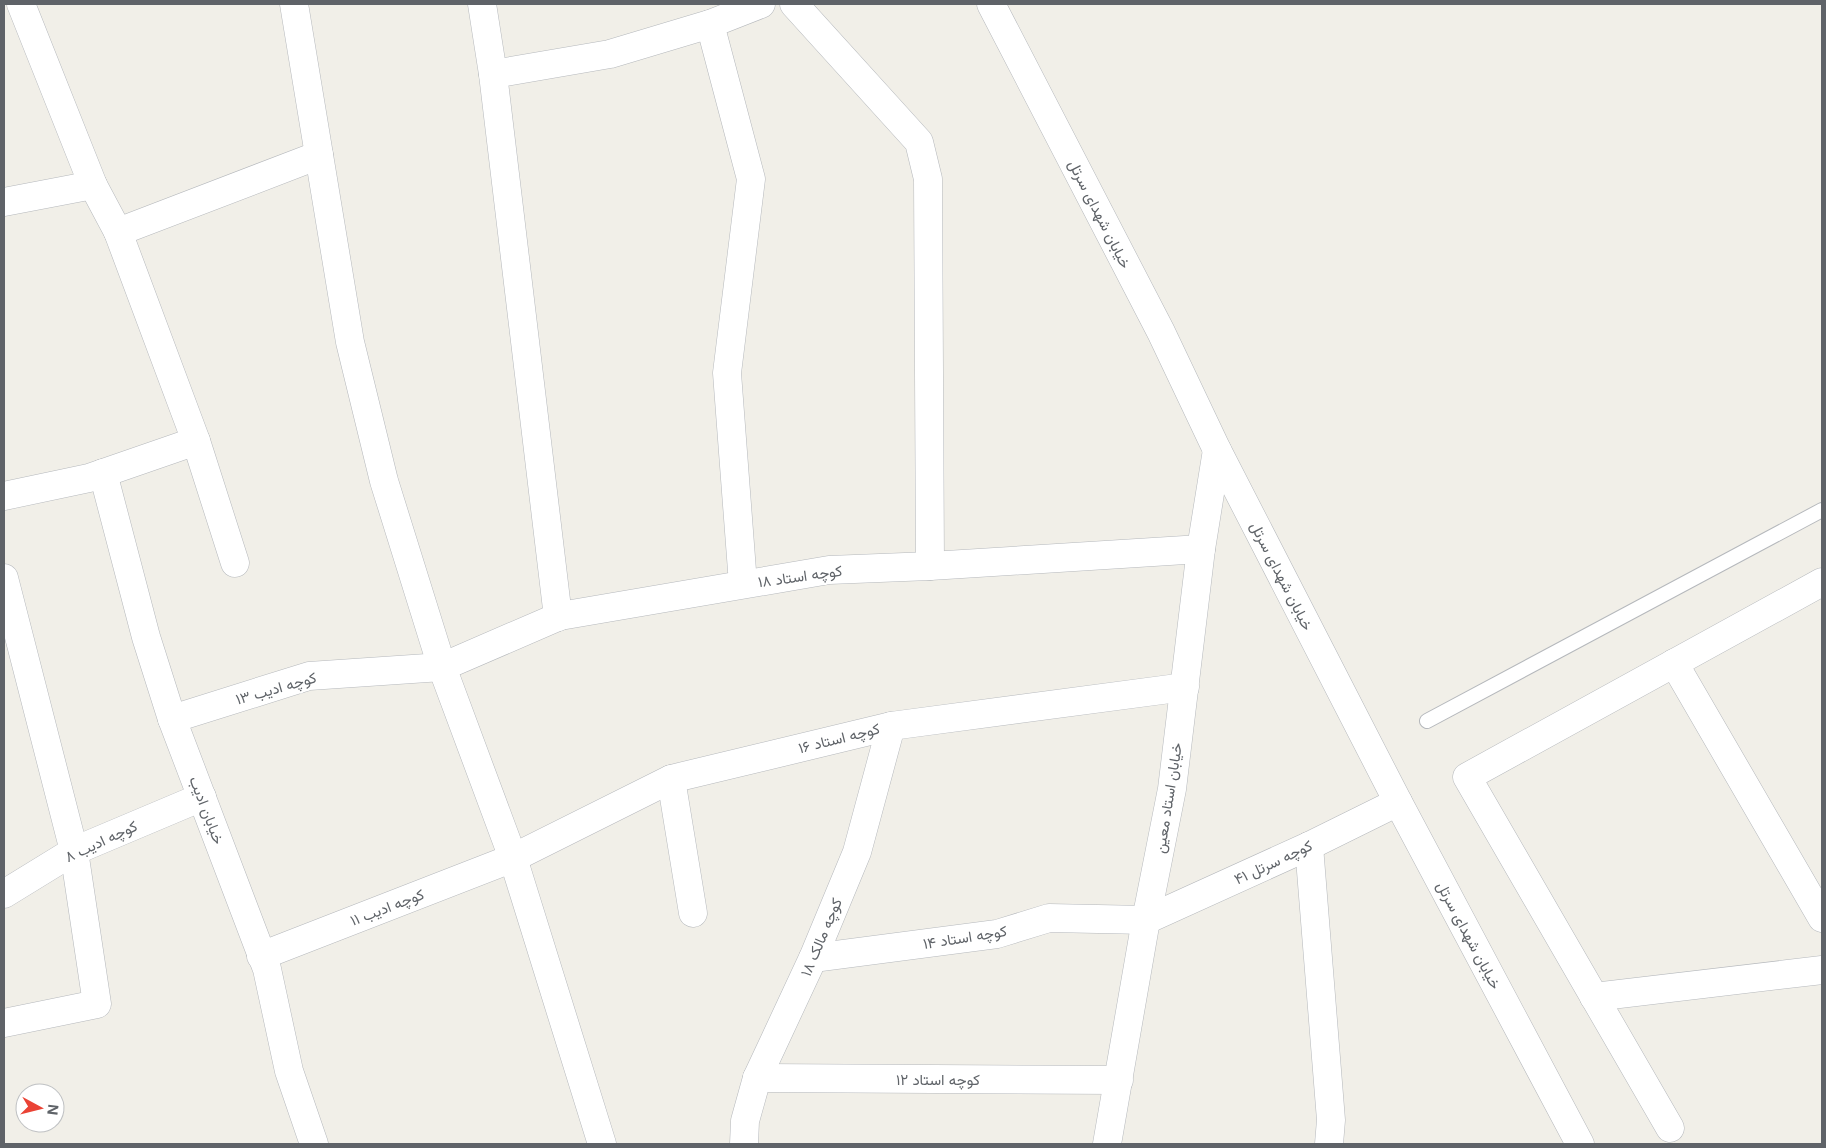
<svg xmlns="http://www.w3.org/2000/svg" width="1826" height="1148" viewBox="0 0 1826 1148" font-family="Inter,Vazirmatn,sans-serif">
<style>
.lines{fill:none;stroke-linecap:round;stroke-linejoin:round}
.service-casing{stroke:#b5b8bc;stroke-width:16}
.minor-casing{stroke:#b5b8bc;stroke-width:29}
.tertiary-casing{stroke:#b5b8bc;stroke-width:29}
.service{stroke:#fff;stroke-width:14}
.minor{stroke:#fff;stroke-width:28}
.tertiary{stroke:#fff;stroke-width:28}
.labels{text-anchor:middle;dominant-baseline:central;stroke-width:4;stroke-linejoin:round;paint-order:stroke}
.street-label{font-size:15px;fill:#5f6368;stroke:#fff}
</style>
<rect width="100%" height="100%" fill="#f1efe8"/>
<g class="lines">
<g class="service-casing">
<path id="service" d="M1427,721L1822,510"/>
</g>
<g class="minor-casing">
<g id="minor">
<path d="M21,4L93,185L118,232L196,441L235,563"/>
<path d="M294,4L350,342L384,481L442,667L513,858L602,1144"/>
<path d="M482,4L493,74L558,617"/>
<path d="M794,4L919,142L928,179L930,566"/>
<path d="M991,4L1161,332L1217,450L1398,802L1580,1144"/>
<path d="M710,24L751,179L727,373L743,584"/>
<path d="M493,74L610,54L710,24L761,4"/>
<path d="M4,202L93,185"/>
<path d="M118,232L319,155"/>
<path d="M103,473L146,637L172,719L267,969L289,1071L314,1144"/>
<path d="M4,496L89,478L196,441"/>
<path d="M4,578L74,851L97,1004L4,1023"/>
<path d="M1674,663L1822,918"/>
<path d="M172,719L309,676L442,667L560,616L829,570L930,566L1201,549"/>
<path d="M671,779L693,913"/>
<path d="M1309,846L1331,1120L1329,1144"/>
<path d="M4,894L74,851L202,797"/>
<path d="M261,956L513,858L671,779L891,726L1185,687"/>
<path d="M813,958L997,934L1049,918L1146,920L1309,846L1398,802"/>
<path d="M1594,997L1822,970"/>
<path d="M757,1078L1119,1080"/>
<path d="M1670,1128L1467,777L1822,582"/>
<path d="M744,1144L745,1121L757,1078L813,958L857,852L891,726"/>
</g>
</g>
<g class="tertiary-casing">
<path id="tertiary" d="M1107,1144L1146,920L1172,789L1201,549L1217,450"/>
</g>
<use href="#service" class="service"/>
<use href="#minor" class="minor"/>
<use href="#tertiary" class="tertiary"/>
</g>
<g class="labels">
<g class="street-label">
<text transform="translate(1100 214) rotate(63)">خیابان شهدای سرتل</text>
<text transform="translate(800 576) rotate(-8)">کوچه استاد ۱۸</text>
<text transform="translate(1282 576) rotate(63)">خیابان شهدای سرتل</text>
<text transform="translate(276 688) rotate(-16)">کوچه ادیب ۱۳</text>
<text transform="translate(839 738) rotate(-14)">کوچه استاد ۱۶</text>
<text transform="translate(1168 798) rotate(-81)">خیابان استاد معین</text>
<text transform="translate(207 810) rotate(69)">خیابان ادیب</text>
<text transform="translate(101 841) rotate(-25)">کوچه ادیب ۸</text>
<text transform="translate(1273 862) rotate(-25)">کوچه سرتل ۴۱</text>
<text transform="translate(387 907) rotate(-21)">کوچه ادیب ۱۱</text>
<text transform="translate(1469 935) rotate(62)">خیابان شهدای سرتل</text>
<text transform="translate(821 937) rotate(-67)">کوچه مالک ۱۸</text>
<text transform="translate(965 937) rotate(-9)">کوچه استاد ۱۴</text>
<text x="938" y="1079">کوچه استاد ۱۲</text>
</g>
</g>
<rect width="1826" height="1148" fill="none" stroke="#5f6368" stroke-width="10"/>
<g transform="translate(40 1108) rotate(97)"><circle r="24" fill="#ffffff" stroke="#bfc1c3"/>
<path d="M0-4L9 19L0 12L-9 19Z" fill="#ea4335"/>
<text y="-8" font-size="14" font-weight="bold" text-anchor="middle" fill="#5f6368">N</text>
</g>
</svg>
